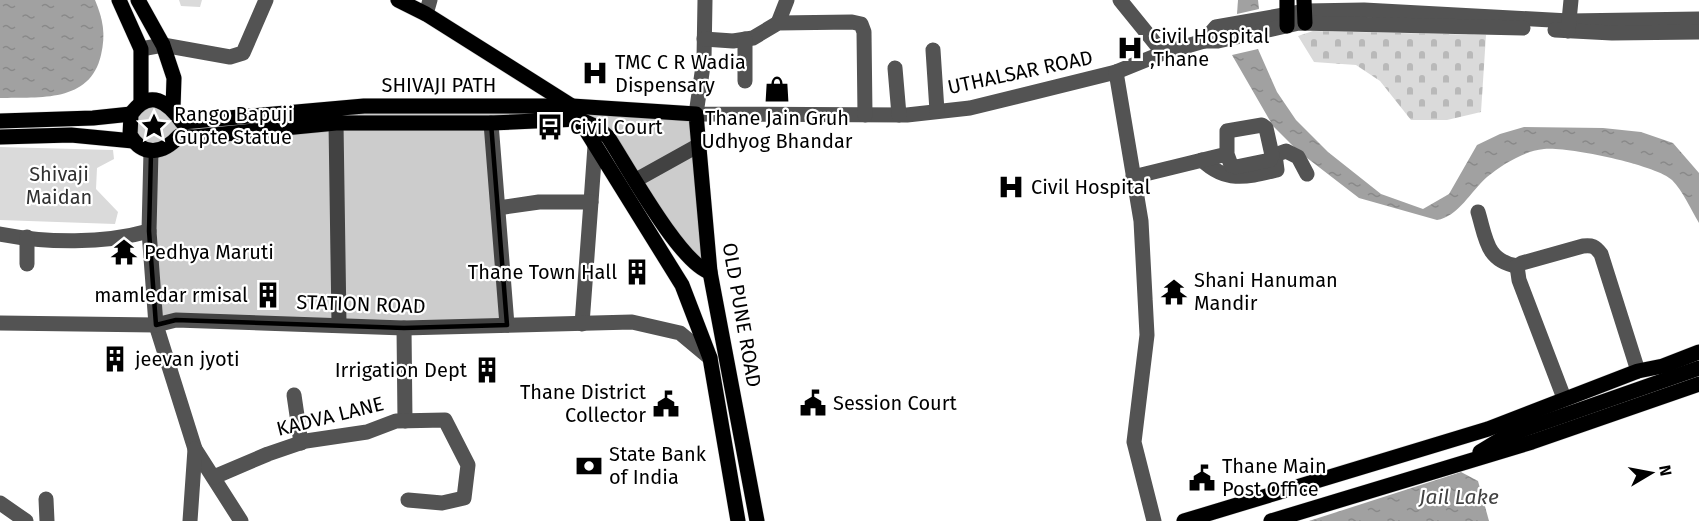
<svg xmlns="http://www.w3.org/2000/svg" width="1699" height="521" viewBox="0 0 1699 521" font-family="'Fira Sans',sans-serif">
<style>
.cemetery{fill:url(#cemetery-stones)}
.park{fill:#dadada}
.water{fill:url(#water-ripples)}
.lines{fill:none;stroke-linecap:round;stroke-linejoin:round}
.major-casing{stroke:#dbdbdb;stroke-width:16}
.minor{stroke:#535353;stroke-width:15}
.major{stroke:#000;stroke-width:15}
.marked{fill:#000;fill-opacity:0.2;stroke:#000;stroke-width:4.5;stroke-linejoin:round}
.labels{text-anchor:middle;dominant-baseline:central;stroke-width:4.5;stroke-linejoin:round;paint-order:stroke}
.poi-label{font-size:20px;fill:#000;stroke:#fff;text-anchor:start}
.street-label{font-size:20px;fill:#000;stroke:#fff}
.park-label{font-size:20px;fill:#313131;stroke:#fff}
.water-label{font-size:21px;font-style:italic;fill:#424242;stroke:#fff}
</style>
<defs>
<pattern id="cemetery-stones" width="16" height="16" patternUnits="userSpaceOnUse" patternTransform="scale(1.5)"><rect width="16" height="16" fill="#dadada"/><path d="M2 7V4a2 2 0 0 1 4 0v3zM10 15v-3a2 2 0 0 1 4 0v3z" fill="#b9b9b9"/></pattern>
<pattern id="water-ripples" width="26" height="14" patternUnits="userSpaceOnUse" patternTransform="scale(1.5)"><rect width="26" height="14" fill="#a1a1a1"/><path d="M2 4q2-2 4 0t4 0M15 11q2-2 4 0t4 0" fill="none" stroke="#898989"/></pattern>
</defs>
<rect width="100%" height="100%" fill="#fff"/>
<path class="cemetery" d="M1313,31L1486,35L1481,112L1447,120H1411L1380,81L1356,65L1314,62L1298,36Z"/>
<g class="park">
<path d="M179,0H202L200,7L181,6Z"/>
<path d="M0,147L113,150L114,159L97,168L96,189L118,212L115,224L0,220Z"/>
</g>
<g class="water">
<path d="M0,0H95C103,19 106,34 101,55C90,103 40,97 0,98Z"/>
<path d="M1238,0H1258L1259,9L1237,14Z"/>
<path d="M1258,49L1277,92L1296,120L1328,152L1381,194L1423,209L1449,194L1477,145L1500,134L1524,127L1603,128L1641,132L1673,143L1699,173V223C1691,210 1683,191 1672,180C1657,165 1566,146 1544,149C1524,151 1503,164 1487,177C1471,191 1458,217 1437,220L1359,198L1298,151L1273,126L1232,55Z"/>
<path d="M1461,472L1478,481L1489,521H1309Z"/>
</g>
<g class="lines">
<g class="major-casing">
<g id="major">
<path d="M119,0L141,49V103"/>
<path d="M138,0L163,45L174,78L173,108"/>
<path d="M398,0L426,14L572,106"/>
<path d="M1287,0V26"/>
<path d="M1304,0L1305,23"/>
<path d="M579,119L597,127L608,137C627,166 681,265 710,272"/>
<path d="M0,121L93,118L131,114"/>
<path d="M0,137L71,135L133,141"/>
<path d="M1480,452L1508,435L1699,368"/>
<path d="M738,521L710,358L682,285L579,119L491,123H336L194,137L179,136C164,153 143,158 130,135L131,114C150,88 168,102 182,122L364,106H572L696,114L710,272L757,521"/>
<path d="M1184,521L1488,429L1638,371L1663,366L1699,352"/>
<path d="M1271,521L1532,442L1699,384"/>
</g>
</g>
<g class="minor">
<path d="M705,0L704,59L696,114L907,115L970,108L1116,72L1163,53L1204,41L1216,27L1306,11L1364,10L1569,21L1699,19"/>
<path d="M1120,0L1163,53"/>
<path d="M426,14L430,0"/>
<path d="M778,23L787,0"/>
<path d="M1555,30L1612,33L1699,32"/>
<path d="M1568,31L1571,0"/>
<path d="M704,39L733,41L753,38L778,23L852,22L861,24L864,32L865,115"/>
<path d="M745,39V81"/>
<path d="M1204,41H1218L1299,23L1523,28"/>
<path d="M141,49L163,45L230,57L243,53L266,0"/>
<path d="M933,50L937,111"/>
<path d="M895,68L899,115"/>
<path d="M1116,72L1141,221L1147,335L1134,442L1154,521"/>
<path d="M336,123L339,324"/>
<path d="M491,123L507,325"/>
<path d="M151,151L149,231L156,325L195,449L241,521"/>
<path d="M1202,160C1226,183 1247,177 1277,170L1275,155L1286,151L1298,157L1307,174"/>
<path d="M1133,177L1227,154V131L1262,125L1266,128L1272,155L1270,160L1236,167L1231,165L1227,154"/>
<path d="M636,180L699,145"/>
<path d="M591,202L595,146"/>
<path d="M498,208L539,202H591L582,324"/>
<path d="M1478,212C1486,238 1486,261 1517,266"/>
<path d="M0,234C47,243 103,244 149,231"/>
<path d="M27,237V264"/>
<path d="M0,323L156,325L176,320L404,328L632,322L680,333L710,358"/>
<path d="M404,328L405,421"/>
<path d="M294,395L301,443"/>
<path d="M1564,398L1519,280L1517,266L1522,263L1583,246C1592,245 1595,246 1601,254L1638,371"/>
<path d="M214,477L268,454L306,441L367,432L396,421L445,420L468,465L464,498L442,503L408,500"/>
<path d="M46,499L47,521"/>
<path d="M0,503L26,521"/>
<path d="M190,521L195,449"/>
</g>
<use href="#major" class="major"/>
</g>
<path class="marked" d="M149,100L166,103L182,122L364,106H572L696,114L710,272L693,264L678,245L597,127L579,119L491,123L507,325L404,328L176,320L156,325L149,231L151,153L133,141L128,127L136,108Z"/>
<defs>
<g id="hospital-bare" transform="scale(2.07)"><path d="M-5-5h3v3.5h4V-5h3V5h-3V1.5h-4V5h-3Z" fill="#000" stroke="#fff" stroke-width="2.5" paint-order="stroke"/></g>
<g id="shop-bare" transform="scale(2.07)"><path d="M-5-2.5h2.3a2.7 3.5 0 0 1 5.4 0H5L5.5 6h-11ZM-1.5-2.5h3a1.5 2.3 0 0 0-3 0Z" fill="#000" stroke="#fff" stroke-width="2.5" paint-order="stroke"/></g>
<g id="sight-bare" transform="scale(2.07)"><path d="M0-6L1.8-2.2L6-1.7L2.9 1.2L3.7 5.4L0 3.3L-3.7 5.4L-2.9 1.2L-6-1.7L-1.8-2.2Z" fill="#000" stroke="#fff" stroke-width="2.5" paint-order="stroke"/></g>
<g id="bus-bare" transform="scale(2.07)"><path d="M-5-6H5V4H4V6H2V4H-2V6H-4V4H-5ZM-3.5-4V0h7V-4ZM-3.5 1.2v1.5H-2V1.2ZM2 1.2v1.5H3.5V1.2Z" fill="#000" stroke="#fff" stroke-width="2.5" paint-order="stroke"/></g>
<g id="temple-bare" transform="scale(2.07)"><path d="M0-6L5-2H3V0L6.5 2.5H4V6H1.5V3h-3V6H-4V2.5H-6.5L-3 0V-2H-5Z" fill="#000" stroke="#fff" stroke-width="2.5" paint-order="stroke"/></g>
<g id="building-bare" transform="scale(2.07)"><path d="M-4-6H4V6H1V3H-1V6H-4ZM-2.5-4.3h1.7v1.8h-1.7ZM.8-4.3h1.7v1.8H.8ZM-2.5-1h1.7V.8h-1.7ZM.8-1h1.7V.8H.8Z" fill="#000" stroke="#fff" stroke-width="2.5" paint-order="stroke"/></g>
<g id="civic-bare" transform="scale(2.07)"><path d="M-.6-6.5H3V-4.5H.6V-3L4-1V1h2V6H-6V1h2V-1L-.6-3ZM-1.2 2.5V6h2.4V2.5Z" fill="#000" stroke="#fff" stroke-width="2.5" paint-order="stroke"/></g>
<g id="bank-bare" transform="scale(2.07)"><path d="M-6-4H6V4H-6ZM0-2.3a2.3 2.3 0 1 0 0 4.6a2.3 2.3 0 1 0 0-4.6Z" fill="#000" stroke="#fff" stroke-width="2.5" paint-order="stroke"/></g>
</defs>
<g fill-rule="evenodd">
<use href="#hospital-bare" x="1130" y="48"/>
<use href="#hospital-bare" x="595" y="73"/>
<use href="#shop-bare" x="777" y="89"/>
<use href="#sight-bare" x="154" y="126"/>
<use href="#bus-bare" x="550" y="127"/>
<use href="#hospital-bare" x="1011" y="187"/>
<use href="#temple-bare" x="124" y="252"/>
<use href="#building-bare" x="637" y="272"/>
<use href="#temple-bare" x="1174" y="292"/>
<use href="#building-bare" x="268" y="295"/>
<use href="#building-bare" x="115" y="359"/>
<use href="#building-bare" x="487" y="370"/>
<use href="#civic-bare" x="813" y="403"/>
<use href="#civic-bare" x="666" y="404"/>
<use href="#bank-bare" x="589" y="466"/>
<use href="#civic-bare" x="1202" y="478"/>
</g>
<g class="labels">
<g class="poi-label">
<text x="1150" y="36">Civil Hospital<tspan x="1150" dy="23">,Thane</tspan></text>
<text x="615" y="62">TMC C R Wadia<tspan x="615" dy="23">Dispensary</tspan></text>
<text x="174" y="114">Rango Bapuji<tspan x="174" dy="23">Gupte Statue</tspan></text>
<text x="777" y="118" text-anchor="middle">Thane Jain Gruh<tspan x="777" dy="23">Udhyog Bhandar</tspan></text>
<text x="570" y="127">Civil Court</text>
<text x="1031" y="187">Civil Hospital</text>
<text x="144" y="252">Pedhya Maruti</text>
<text x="617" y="272" text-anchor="end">Thane Town Hall</text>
<text x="1194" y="280">Shani Hanuman<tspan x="1194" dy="23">Mandir</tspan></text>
<text x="248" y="295" text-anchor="end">mamledar rmisal</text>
<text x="135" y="359">jeevan jyoti</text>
<text x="467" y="370" text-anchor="end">Irrigation Dept</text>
<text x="646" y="392" text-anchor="end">Thane District<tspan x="646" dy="23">Collector</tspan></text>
<text x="833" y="403">Session Court</text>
<text x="609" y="454">State Bank<tspan x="609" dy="23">of India</tspan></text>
<text x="1222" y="466">Thane Main<tspan x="1222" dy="23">Post Office</tspan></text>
</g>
<g class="street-label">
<text transform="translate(1020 72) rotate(-12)">UTHALSAR ROAD</text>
<text x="439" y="85">SHIVAJI PATH</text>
<text transform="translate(361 304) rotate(2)">STATION ROAD</text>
<text transform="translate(742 315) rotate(80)">OLD PUNE ROAD</text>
<text transform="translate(330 416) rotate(-14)">KADVA LANE</text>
</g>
<g class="park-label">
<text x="59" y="174">Shivaji<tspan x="59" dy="23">Maidan</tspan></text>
</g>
<g class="water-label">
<text x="1459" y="497">Jail Lake</text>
</g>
</g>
<g transform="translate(1651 473) rotate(80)" stroke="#ffffff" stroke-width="4.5" paint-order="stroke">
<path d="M0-4.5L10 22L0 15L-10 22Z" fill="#000000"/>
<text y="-9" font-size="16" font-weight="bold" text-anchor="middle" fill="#000000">N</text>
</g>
</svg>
